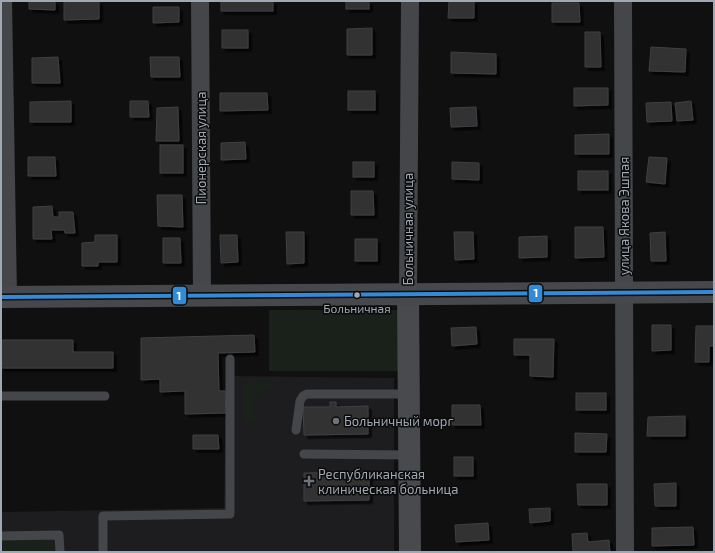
<svg xmlns="http://www.w3.org/2000/svg" width="715" height="553" viewBox="0 0 715 553" font-family="'Exo 2',sans-serif">
<style>
.built{fill:#1d1d1f}
.green{fill:#1a211a}
.building{fill:#303133;stroke:#3e4144;filter:url(#shadow)}
.lines{fill:none;stroke-linecap:round;stroke-linejoin:round}
.lane{stroke:#444649;stroke-width:9}
.street{stroke:#444649;stroke-width:18}
.secondary{stroke:#484a4d;stroke-width:22}
.primary{stroke:#46484b;stroke-width:22}
.bus-1-casing{stroke:#0b0b0c;stroke-width:7}
.bus-1{stroke:#338bd7;stroke-width:4}
.bus-dot{fill:#a0a8b3;stroke:#0b0b0c;stroke-width:1.5}
.poi-dot{fill:#6e737a;stroke:#0b0b0c;stroke-width:1.5}
.labels{text-anchor:middle;dominant-baseline:central;stroke-width:3;stroke-linejoin:round;paint-order:stroke}
.bus-label{font-size:12px;fill:#a0a8b3;stroke:#0b0b0c}
.street-label{font-size:13px;fill:#a0a8b3;stroke:#0b0b0c}
.poi-label{font-size:13px;fill:#a0a8b3;stroke:#0b0b0c;text-anchor:start}
.line-badge{stroke:#0b0b0c;stroke-width:1.5}
.badge-label{font-size:11px;text-anchor:middle;font-weight:bold;fill:#fff}
</style>
<defs>
<filter id="shadow"><feDropShadow dx="3.5" dy="3.5" stdDeviation="0" flood-color="#0009"/></filter>
</defs>
<rect width="100%" height="100%" fill="#101010"/>
<path class="built" d="M226,376L394,378V552H1V512L224,508Z"/>
<g class="green">
<rect x="269" y="310" width="133" height="61"/>
<path d="M273,380L272,389L264,390L261,396H254L253,406L257,420L251,424L243,421L244,383L250,382Z"/>
<rect x="1" y="535" width="50" height="17"/>
</g>
<g class="building">
<path d="M29,1H55V10L29,9Z"/>
<path d="M64,1H99V19L64,20Z"/>
<rect x="221" y="1" width="52" height="10"/>
<rect x="346" y="1" width="23" height="8"/>
<path d="M449,1H474V18H448Z"/>
<path d="M552,3H579L580,22H552Z"/>
<path d="M153,7H179V22L153,23Z"/>
<path d="M372,28V55H347V29Z"/>
<rect x="222" y="30" width="26" height="18"/>
<path d="M585,32H600L601,67H585Z"/>
<path d="M651,47L686,49L685,72L649,71Z"/>
<path d="M451,52L496,54V74L451,73Z"/>
<path d="M58,57L60,83H32V58Z"/>
<path d="M150,57H179L180,77H151Z"/>
<path d="M574,88H608V105L574,106Z"/>
<rect x="348" y="91" width="27" height="19"/>
<path d="M220,93H267L268,110L220,111Z"/>
<path d="M71,101V122H30V102Z"/>
<path d="M130,101H148L149,117H130Z"/>
<path d="M691,101L693,120L677,121L675,103Z"/>
<path d="M671,102L672,121L647,122L646,103Z"/>
<path d="M178,107L179,141H156L157,108Z"/>
<path d="M476,107L477,126L451,127L450,108Z"/>
<path d="M609,134V154H575V135Z"/>
<path d="M245,142L246,159L221,160V143Z"/>
<rect x="160" y="145" width="23" height="28"/>
<path d="M28,157H55L56,176H28Z"/>
<path d="M649,157L667,158L665,184L646,182Z"/>
<rect x="353" y="162" width="21" height="15"/>
<path d="M452,162L479,163V180L452,179Z"/>
<rect x="578" y="171" width="30" height="19"/>
<path d="M351,191H373L374,215H351Z"/>
<path d="M157,195H182L183,227L158,226Z"/>
<path d="M52,206L53,217H59V212H73L75,233H65L64,230H51L52,239H33V207Z"/>
<path d="M575,227H603L604,257L575,258Z"/>
<path d="M286,232H304V263L287,264Z"/>
<path d="M454,232H473L474,259L455,260Z"/>
<path d="M665,232L666,261H651L650,233Z"/>
<path d="M95,235H117V262H98V266H82V243L95,242Z"/>
<path d="M220,235H237L238,262L221,263Z"/>
<path d="M547,236V257L519,258V237Z"/>
<path d="M163,238H180L181,263H163Z"/>
<rect x="355" y="239" width="22" height="22"/>
<path d="M652,325H671V350L652,351Z"/>
<path d="M696,326H714V346H709V362H695Z"/>
<path d="M476,327L477,344L452,346L451,328Z"/>
<path d="M254,335L255,352L218,353L219,391H225L226,413L185,414V391L160,392V379L141,380V338Z"/>
<path d="M514,339H554L553,377L530,376V355H514Z"/>
<path d="M1,340H73V352H113V368H1Z"/>
<rect x="576" y="393" width="30" height="17"/>
<path d="M330,402H336V407L368,406V434L304,435L303,407H330Z"/>
<path d="M452,405H480L481,425H452Z"/>
<path d="M685,416V436H647L648,417Z"/>
<path d="M575,433L607,434L606,452H575Z"/>
<path d="M193,435H218L219,449H193Z"/>
<rect x="454" y="457" width="19" height="19"/>
<path d="M369,472V500L304,501V473Z"/>
<path d="M676,483V506H655L654,484Z"/>
<path d="M577,484H607V505H578Z"/>
<path d="M550,508V521L530,523L529,509Z"/>
<path d="M488,523L489,540L456,542L455,525Z"/>
<path d="M693,527L694,545L652,546V528Z"/>
<path d="M587,533L588,542L609,540L610,552H573L572,534Z"/>
</g>
<g class="lines">
<g class="lane">
<path d="M1,396H105"/>
<path d="M296,430L300,401L303,396L307,394H408"/>
<path d="M304,454L409,455"/>
<path d="M1,536L59,535L60,552"/>
<path d="M103,552V516L230,514V359"/>
</g>
<g class="street">
<path d="M3,1L8,297"/>
<path d="M200,1L202,296"/>
<path d="M623,1L625,552"/>
<path d="M408,294L410,1"/>
</g>
<path class="secondary" d="M408,294L410,552"/>
<path class="primary" d="M1,297L714,292"/>
<g class="bus-1-casing">
<path id="bus-1" d="M1,297L714,292"/>
</g>
<use href="#bus-1" class="bus-1"/>
</g>
<circle class="bus-dot" cx="357" cy="295" r="3.5"/>
<g class="poi-dot">
<circle cx="336" cy="421" r="4"/>
<path d="M307 475h4v4h4v4h-4v4h-4v-4h-4v-4h4z"/>
</g>
<g class="labels">
<g class="bus-label">
<text x="357" y="308">Больничная</text>
</g>
<g class="street-label">
<text transform="translate(201 148) rotate(-90)">Пионерская улица</text>
<text transform="translate(624 216) rotate(-90)">улица Якова Эшпая</text>
<text transform="translate(408 229) rotate(-90)">Больничная улица</text>
</g>
<g class="poi-label">
<text x="344" y="421">Больничный морг</text>
<text x="318" y="474">Республиканская<tspan x="318" dy="15">клиническая больница</tspan></text>
</g>
</g>
<g class="line-badge">
<rect x="528" y="284" width="15" height="19" rx="4" fill="#338bd7"/>
<rect x="172" y="286" width="15" height="19" rx="4" fill="#338bd7"/>
</g>
<g class="badge-label">
<text x="536" y="297">1</text>
<text x="179" y="300">1</text>
</g>
<rect width="715" height="553" fill="none" stroke="#a0a8b3" stroke-width="4"/>
</svg>
